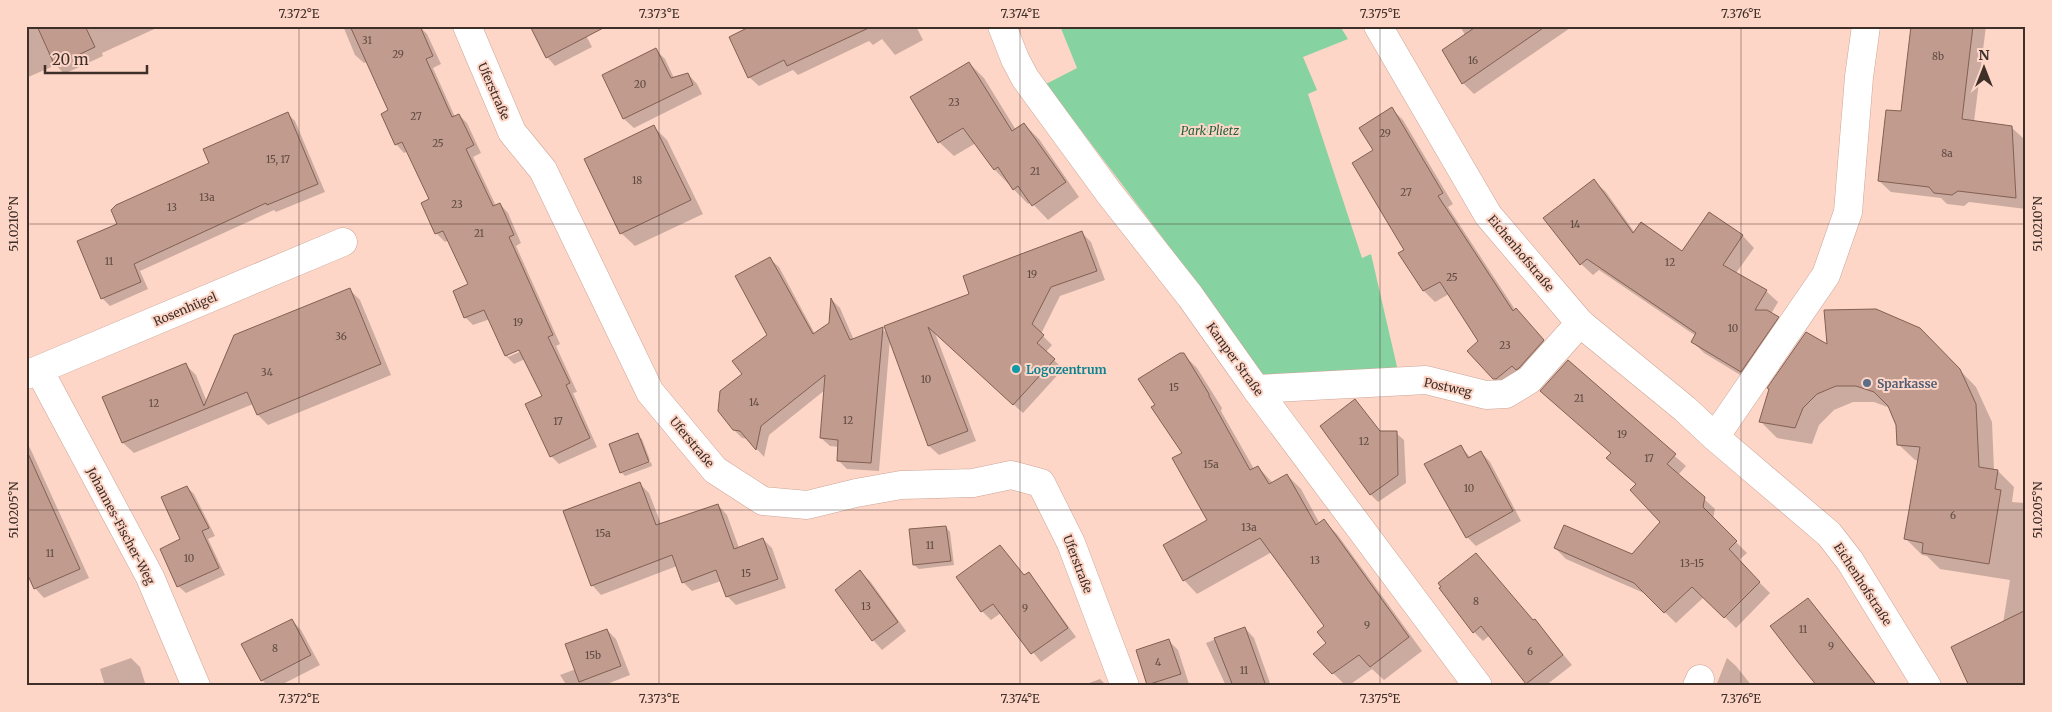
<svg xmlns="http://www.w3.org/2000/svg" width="2052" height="712" viewBox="0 0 2052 712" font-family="Merriweather,serif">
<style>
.green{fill:#87d2a1}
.shadow{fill:#0003;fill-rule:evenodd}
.building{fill:#c19b8d;stroke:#826053}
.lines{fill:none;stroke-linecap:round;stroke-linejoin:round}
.minor-casing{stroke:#cba597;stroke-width:29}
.minor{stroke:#fff;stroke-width:28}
.ticks{fill:none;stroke:#3e2f29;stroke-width:1;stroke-opacity:0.45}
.culture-dot{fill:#0f9aa8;stroke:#fed6c7;stroke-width:2}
.service-dot{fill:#5c6f8a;stroke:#fed6c7;stroke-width:2}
.labels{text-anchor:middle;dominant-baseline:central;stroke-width:4;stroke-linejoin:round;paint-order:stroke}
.number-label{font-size:10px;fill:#5f4a42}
.street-label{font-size:12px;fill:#3e2f29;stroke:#fed6c7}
.park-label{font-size:12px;font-style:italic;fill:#1f633c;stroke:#fed6c7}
.culture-label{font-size:12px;font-weight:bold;fill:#0d838f;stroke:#fed6c7;text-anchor:start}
.service-label{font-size:12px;font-weight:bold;fill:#4e5e75;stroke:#fed6c7;text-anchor:start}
.neatline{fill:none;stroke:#3e2f29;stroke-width:2}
.ticks-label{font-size:12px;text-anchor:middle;fill:#3e2f29}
</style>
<rect width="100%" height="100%" fill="#fed6c7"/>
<path class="green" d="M1060,26H1340L1348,39L1303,57L1317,90L1308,94L1362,258L1371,254L1398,371L1258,375L1197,283L1046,84L1077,68Z"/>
<g class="shadow">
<path d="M26,26H161L102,53L103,56L64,74L56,65L26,78Z"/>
<path d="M343,26H419L427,34L441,64L433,68L455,117L459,115L467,123L481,153L473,157L496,206L500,204L508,213L521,243L516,246L560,344L556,346L577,392L573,393L597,447L559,464L551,456L544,397L525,359L514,364L506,356L490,319L473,325L465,317L470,285L449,240L445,242L436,233L423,203L431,200L408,151L404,153L396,144L390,111L368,62L364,63L355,55ZM525,346L526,349L508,357V354Z"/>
<path d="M581,26L592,47L555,66L547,57Z"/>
<path d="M754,26H916L923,40L895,55L882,39L873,45L869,41L798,75L793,70L759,86L749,77Z"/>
<path d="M1460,26H1573L1474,94L1463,83L1465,35Z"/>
<path d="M1912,26H1986L1974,122L2011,127L2023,138L2026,209L1969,202L1964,206L1947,204L1941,198L1891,192L1879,181L1902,113Z"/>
<path d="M655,49L665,59L674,78L688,74L697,84L702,94L634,128L624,119L604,75Z"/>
<path d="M969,63L984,78L1016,130L1024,124L1039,139L1079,197L1048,220L1031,202L1028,204L994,169L976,143L954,156L939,142Z"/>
<path d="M1392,109L1403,120L1453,204L1448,207L1516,311L1554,352L1505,390L1494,378L1480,342L1449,294L1435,302L1424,291L1406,250L1375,151Z"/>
<path d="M288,114L295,121L325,192L276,212L274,210L140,271L148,289L110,306L102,298L211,164Z"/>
<path d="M654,127L667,140L703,214L635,246L621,233Z"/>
<path d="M1594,181L1606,192L1635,233L1683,252L1709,214L1743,236L1754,248L1736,273L1766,291L1778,302L1771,314L1778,318L1789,329L1752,382L1704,353L1692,341L1696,336L1599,270L1593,275L1581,264L1545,218Z"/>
<path d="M1082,233L1091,242L1105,280L1060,296L1041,334L1052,345L1046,352L1063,369L1023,413L935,333L976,441L939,455L929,446L890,339L879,471L847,469L838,460L839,447L830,446L821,438L825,390L769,435L764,457L748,439L742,438L733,429L744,374L768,335L770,259L779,267L815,334L831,324L833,301L840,308L854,340L882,329L889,335L971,295Z"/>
<path d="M349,289L360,300L391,375L268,425L258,415L253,404L134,453L123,443L104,398L185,364L196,375L207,402Z"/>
<path d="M1920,329L1976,387L1992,422L1994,470L1998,471L2014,487L2012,502L2026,503V686L2003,623L2010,580L1940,569L1927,556L1922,555L1906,539L1919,461L1915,460L1898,444L1897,424L1890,408L1874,402H1853L1834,410L1819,425L1812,444L1777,438L1761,422L1828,346Z"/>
<path d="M1183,354L1197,368L1222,408L1221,411L1254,469L1258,467L1273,483L1287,475L1301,489L1320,524L1324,521L1337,534L1422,651L1384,680L1372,669L1348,686H1346L1314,654L1327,644L1326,627L1272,552L1197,594L1184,580L1208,520L1184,453L1156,405Z"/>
<path d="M1568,362L1686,466L1678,475L1715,509L1713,519L1747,553L1738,561L1770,593L1736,628L1704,597L1676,623L1646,594L1566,559L1555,548L1632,556L1662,522L1637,485L1618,469Z"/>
<path d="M1355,401L1381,433H1396L1404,440L1406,483L1378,502L1370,494Z"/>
<path d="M637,435L642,439L650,460L621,471Z"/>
<path d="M26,444L30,448L89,578L44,598L35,588L26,568Z"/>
<path d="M1460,446L1471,458L1481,452L1490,462L1521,521L1476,546L1467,537L1425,465Z"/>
<path d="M651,462L652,466L625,476L622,473Z"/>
<path d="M640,484L649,493L661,524L718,505L727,515L739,548L763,539L772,548L786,588L736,605L727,596L721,581L692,591L683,582L677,566L601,595L592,585Z"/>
<path d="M187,487L194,494L215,536L208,539L225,575L186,593L178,586Z"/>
<path d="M946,527L950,532L954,565L919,569L914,565Z"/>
<path d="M1000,546L1025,576L1028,574L1037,583L1076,637L1041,662L1001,613L991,620L982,611Z"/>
<path d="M860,572L870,581L906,631L882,650L873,640Z"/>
<path d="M1441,589L1535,620L1572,665L1545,686H1530L1490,635L1483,641L1474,632Z"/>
<path d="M1808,599L1817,609L1878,686H1820Z"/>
<path d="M292,620L301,630L320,665L279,686H268L262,680Z"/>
<path d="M1245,628L1254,638L1271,686H1226L1206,643Z"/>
<path d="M607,630L616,639L630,675L607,684L608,686H567L560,675L576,669Z"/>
<path d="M1169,641L1178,650L1189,684L1182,686H1150L1149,684Z"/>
<path d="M131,658L140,667L146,686H105L100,669Z"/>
<path d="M1727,658L1736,666L1752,686H1716Z"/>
<path d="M1100,679L1107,686H1081Z"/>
</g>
<g class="building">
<path d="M37,26H85L95,47L55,66Z"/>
<path d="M350,26H420L433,56L426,59L452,117L459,114L474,145L466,149L493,206L500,203L514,235L509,237L553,335L548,337L570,383L566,385L590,438L550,457L525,404L542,396L519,350L505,356L484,310L464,318L453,291L468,284L443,231L435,234L421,203L429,199L402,142L395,145L381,114L388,110Z"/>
<path d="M530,26H607L546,58Z"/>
<path d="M751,26H873L787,66L784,60L748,78L729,37Z"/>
<path d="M1477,26H1546L1462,84L1442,50Z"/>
<path d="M1911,26H1973L1962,119L2012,126L2016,198L1958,191L1952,195L1934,193L1929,187L1878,181L1886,110L1901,111Z"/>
<path d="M656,48L671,78L688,73L693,85L623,119L602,75Z"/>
<path d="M969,62L1012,131L1024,123L1066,182L1032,206L1018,186L1013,190L998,167L994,170L963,128L938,143L910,97Z"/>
<path d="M1392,107L1443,193L1438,196L1513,311L1516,308L1544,340L1519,368L1516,370L1512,366L1496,379H1493L1467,351L1478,341L1440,282L1423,291L1398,253L1404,250L1352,163L1373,150L1359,128Z"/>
<path d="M288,112L318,184L267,205L266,203L134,264L141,282L101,299L77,241L117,224L111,210L116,205L209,163L203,149Z"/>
<path d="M654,125L691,200L620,234L584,159Z"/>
<path d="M1594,179L1633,233L1641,222L1682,251L1709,212L1743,235L1723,265L1767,290L1755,310H1767L1779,317L1741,372L1691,342L1696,333L1587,259L1580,265L1543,218Z"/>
<path d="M1082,231L1097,271L1051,287L1032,324L1044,335L1037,343L1055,359L1013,405L928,327L968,431L928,446L884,326L969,294L963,276Z"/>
<path d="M770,257L813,334L829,323L831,298L850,340L883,327L871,463L837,461L838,440L820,438L825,375L761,426L756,450L740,431L733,430L718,411L720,391L742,374L732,361L767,335L735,276Z"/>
<path d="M350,288L381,364L257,415L247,392L122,443L102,397L186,363L204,406L234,335Z"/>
<path d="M1876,309L1920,328L1960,369L1976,404L1979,467L1998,470L1995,489L2001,490L1989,564L1922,553L1923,543L1904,539L1920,447L1897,445L1896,425L1888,406L1874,392L1856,386H1836L1817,394L1803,408L1795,428L1759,422L1769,389L1767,388L1806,332L1827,344L1824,310Z"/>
<path d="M1180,353H1184L1209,394V396L1250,470L1258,466L1269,484L1287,474L1316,525L1324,519L1409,637L1370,667L1359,655L1332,674L1313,654L1326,643L1317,632L1324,626L1260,538L1183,581L1163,545L1207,520L1172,458L1182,453L1151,407L1155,405L1138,379Z"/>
<path d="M1568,360L1676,454L1667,464L1705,497L1703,507L1737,541L1729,549L1760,582L1724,618L1692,587L1664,613L1634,583L1554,548L1564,525L1632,554L1660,522L1630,490L1636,484L1606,458L1611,453L1540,391Z"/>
<path d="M1355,399L1380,431H1397L1398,475L1370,495L1320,426Z"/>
<path d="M638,433L649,462L620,473L609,444Z"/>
<path d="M1461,445L1468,458L1481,451L1513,511L1466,538L1424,464Z"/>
<path d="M26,449L80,569L34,589L26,571Z"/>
<path d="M640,482L656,525L718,504L734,549L763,538L778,579L726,597L716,570L682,583L672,555L591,586L563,511Z"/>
<path d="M187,486L209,528L202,531L219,568L177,587L160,549L180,539L161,497Z"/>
<path d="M946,526L951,561L913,565L909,529Z"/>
<path d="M1000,545L1024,575L1029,572L1068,628L1031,654L993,604L981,612L956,577Z"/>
<path d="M1476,553L1533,620L1535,619L1563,655L1526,684L1481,626L1473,633L1439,588L1441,587L1438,583Z"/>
<path d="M860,570L898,622L872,641L835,590Z"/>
<path d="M1808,598L1835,632L1877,686H1817L1797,661L1770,626Z"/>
<path d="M2026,610V686H1969L1951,647Z"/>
<path d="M292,619L311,655L261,681L241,644Z"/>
<path d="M1245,627L1266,686H1233L1214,638Z"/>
<path d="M607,629L621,666L579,682L565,644Z"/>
<path d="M1169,639L1181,674L1147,685L1136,650Z"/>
</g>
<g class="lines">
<g class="minor-casing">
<g id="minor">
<path d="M467,26L512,132L543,170L650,392L715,470L763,501L807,505L856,493L901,485L973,483L1011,475L1041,483L1071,543L1125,686"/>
<path d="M1002,26L1015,59L1025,78L1109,193L1190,296L1256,389L1478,686"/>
<path d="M1378,26L1488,215L1580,323L1685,409L1715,437L1829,534L1850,561L1927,686"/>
<path d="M39,370L150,577L196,686"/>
<path d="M26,375L343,242"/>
<path d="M1256,389L1426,380L1486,395L1506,394L1529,380L1580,323"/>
<path d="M1715,437L1826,275L1848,212L1859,77L1866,26"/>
<path d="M1697,686L1700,679"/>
</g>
</g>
<use href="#minor" class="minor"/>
</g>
<path class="ticks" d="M299,26V686M659,26V686M1020,26V686M1380,26V686M1741,26V686M26,224H2026M26,510H2026"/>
<circle class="culture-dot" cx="1016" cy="369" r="5"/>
<circle class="service-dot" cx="1867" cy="383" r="5"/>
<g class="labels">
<g class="number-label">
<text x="367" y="40">31</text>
<text x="398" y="54">29</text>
<text x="1938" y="56">8b</text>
<text x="1473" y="60">16</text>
<text x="640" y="84">20</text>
<text x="954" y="102">23</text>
<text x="416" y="116">27</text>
<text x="1385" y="133">29</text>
<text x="438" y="143">25</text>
<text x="1947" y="153">8a</text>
<text x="278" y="159">15, 17</text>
<text x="1035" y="171">21</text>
<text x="637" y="180">18</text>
<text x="1406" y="192">27</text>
<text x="207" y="197">13a</text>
<text x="457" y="204">23</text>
<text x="172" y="207">13</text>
<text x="1575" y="224">14</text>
<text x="479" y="233">21</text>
<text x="109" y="261">11</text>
<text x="1670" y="262">12</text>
<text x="1032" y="274">19</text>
<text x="1452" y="277">25</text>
<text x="518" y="322">19</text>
<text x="1733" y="328">10</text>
<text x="341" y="336">36</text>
<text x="1505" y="345">23</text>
<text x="267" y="372">34</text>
<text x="926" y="379">10</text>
<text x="1174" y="387">15</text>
<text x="1579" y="398">21</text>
<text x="754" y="402">14</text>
<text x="154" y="403">12</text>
<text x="848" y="420">12</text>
<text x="558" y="421">17</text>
<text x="1622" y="434">19</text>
<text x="1364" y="441">12</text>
<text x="1649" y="458">17</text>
<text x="1211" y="464">15a</text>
<text x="1469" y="488">10</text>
<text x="1953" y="515">6</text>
<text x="1249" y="527">13a</text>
<text x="603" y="533">15a</text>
<text x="930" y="545">11</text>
<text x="50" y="553">11</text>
<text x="189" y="558">10</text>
<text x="1315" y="560">13</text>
<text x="1692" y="563">13-15</text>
<text x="746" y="573">15</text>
<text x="1476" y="601">8</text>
<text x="866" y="606">13</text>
<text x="1025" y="608">9</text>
<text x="1367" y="625">9</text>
<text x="1803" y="629">11</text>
<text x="1831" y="646">9</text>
<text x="275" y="648">8</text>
<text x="1530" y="651">6</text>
<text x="593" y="655">15b</text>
<text x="1158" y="662">4</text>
<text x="1244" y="670">11</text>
</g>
<g class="street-label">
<text transform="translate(494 91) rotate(66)">Uferstraße</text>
<text transform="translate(1521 253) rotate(50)">Eichenhofstraße</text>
<text transform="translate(185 309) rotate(-23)">Rosenhügel</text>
<text transform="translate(1235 359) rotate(54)">Kamper Straße</text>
<text transform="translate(1448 387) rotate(12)">Postweg</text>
<text transform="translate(692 442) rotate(50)">Uferstraße</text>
<text transform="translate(121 526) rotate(62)">Johannes-Fischer-Weg</text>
<text transform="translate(1078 564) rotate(69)">Uferstraße</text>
<text transform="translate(1863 584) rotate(57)">Eichenhofstraße</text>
</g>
<g class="park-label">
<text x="1210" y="130">Park Plietz</text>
</g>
<g class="culture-label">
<text x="1026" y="369">Logozentrum</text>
</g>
<g class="service-label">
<text x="1877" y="383">Sparkasse</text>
</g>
</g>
<rect width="2052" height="712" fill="none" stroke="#fed6c7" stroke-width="55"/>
<g transform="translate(1984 68)" stroke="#fed6c7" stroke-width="4" paint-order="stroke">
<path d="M0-4L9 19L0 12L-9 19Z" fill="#3e2f29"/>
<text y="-8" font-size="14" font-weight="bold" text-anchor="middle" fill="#3e2f29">N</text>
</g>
<path d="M45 65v8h102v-8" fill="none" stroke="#3e2f29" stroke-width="2.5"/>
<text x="52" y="65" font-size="15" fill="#3e2f29" stroke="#fed6c7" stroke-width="4" paint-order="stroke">20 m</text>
<rect x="28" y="28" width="1996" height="656" class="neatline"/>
<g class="ticks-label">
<text x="299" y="18">7.372°E</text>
<text x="659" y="18">7.373°E</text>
<text x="1020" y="18">7.374°E</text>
<text x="1380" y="18">7.375°E</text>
<text x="1741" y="18">7.376°E</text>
<text transform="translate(14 224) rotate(-90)" y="4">51.0210°N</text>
<text transform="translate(2038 224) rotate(-90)" y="4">51.0210°N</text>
<text transform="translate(14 510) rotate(-90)" y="4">51.0205°N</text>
<text transform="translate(2038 510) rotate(-90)" y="4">51.0205°N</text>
<text x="299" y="703">7.372°E</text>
<text x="659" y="703">7.373°E</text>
<text x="1020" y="703">7.374°E</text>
<text x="1380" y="703">7.375°E</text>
<text x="1741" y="703">7.376°E</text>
</g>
</svg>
